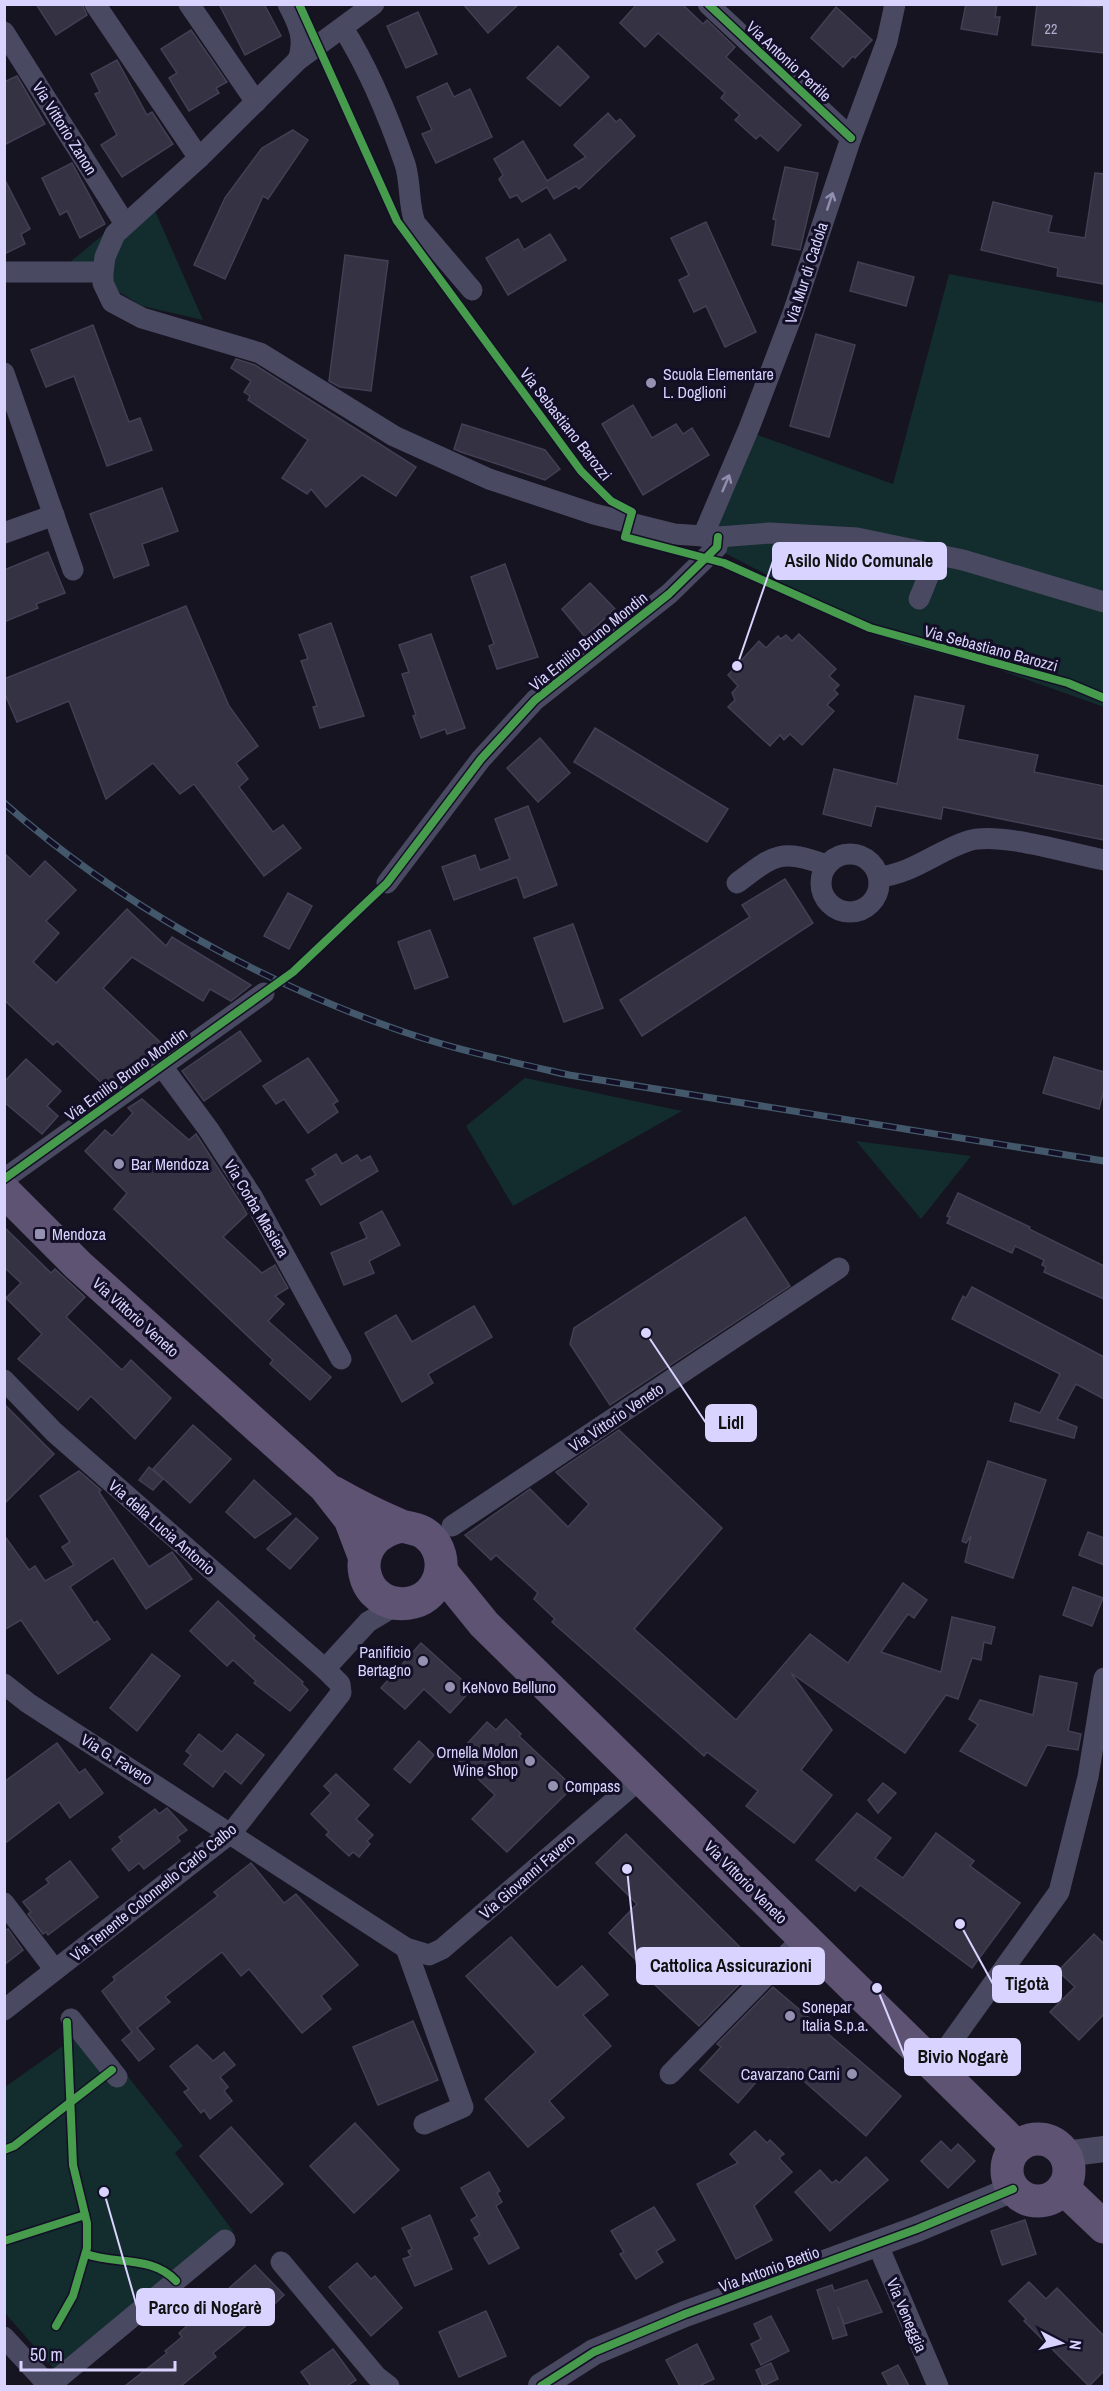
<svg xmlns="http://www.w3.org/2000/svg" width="1109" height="2391" viewBox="0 0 1109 2391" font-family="'Archivo Narrow',sans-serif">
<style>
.green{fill:#132c2d}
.building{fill:#343243;stroke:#433f54;stroke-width:1.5}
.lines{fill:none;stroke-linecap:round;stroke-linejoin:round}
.minor{stroke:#4a4962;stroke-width:21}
.tertiary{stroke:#4a4962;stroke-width:26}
.primary{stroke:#5e5373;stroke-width:33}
.rail-casing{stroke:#43596b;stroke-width:7}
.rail{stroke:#130f26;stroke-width:4.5;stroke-dasharray:14;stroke-linecap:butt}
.cycleway-casing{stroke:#130f26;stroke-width:11}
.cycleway{stroke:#469c4c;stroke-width:8}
.oneway{stroke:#928eb0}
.poi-dot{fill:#9591b1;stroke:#130f26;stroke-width:2}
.labels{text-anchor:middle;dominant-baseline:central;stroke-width:6;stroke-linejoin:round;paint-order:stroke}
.number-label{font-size:14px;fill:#b0acd0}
.street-label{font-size:16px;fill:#d9d4ff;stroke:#130f26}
.poi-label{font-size:16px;fill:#d9d4ff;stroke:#130f26;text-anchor:start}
.leader{fill:none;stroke:#d9d4ff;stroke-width:2}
.callout-dot{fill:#d9d4ff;stroke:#130f26;stroke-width:2}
.callout{fill:#d9d4ff;stroke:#d9d4ff;stroke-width:2}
.callout-label{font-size:18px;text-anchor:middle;font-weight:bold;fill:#111}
</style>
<rect width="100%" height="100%" fill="#161421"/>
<g class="green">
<path d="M149,197L203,320L142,306L70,262Z"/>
<path d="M949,274L1104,303V707L983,664L902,644L707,544L755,434L893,484Z"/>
<path d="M525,1078L682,1111L513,1206L466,1126Z"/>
<path d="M856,1141L971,1156L921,1219Z"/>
<path d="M87,2025L183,2146L175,2153L233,2231L61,2377L5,2313L4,2137L7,2134L5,2131V2087L88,2028Z"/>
</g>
<g class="building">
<path d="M36,4H82L87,15L56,35Z"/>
<path d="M219,4H264L281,36L245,55Z"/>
<path d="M463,4H519L488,33Z"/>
<path d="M637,4H682L703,24L707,20L735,47L726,57L801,125L778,151L760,135L756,139L735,120L740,115L721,98L725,93L658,33L645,47L620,23Z"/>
<path d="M966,4H997L995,17H1000L997,35L961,29Z"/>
<path d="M1037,4L1104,7V53L1032,45Z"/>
<path d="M836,7L872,40L855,58L853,56L843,67L811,38Z"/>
<path d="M418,12L437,54L406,68L387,26Z"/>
<path d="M191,30L227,82L216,88L219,93L189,111L169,78L177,73L161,49Z"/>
<path d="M558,46L589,77L560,106L527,78Z"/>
<path d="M117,60L147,115L152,112L173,144L122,177L101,145L117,135L95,94L100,92L91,74Z"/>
<path d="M17,76L45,124L4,145V82Z"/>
<path d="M447,83L454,97L470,89L492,137L436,163L422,134L432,130L417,97Z"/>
<path d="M608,113L616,122L620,119L635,136L579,189L576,186L554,199L547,187L522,202L517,195L510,198L499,179L503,175L494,159L523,141L547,181L586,157L574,145Z"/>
<path d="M293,130L308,140L268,199L263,196L225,279L194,265L225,198L262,148Z"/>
<path d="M72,163L105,224L80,238L67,211L60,215L42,178Z"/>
<path d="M785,167L818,173L800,250L772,245L776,220L773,219Z"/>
<path d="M1095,173L1104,174V284L1057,276L1058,268L981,250L993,202L1052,216L1048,232L1085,238Z"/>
<path d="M4,178L30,229L21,234L25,244L4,254Z"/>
<path d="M706,222L756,332L725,347L706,306L694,312L679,280L689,275L671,238Z"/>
<path d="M550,234L566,260L508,295L486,258L518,239L524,250Z"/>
<path d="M345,255L388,261L371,391L340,387L329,381Z"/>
<path d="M858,262L914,277L906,306L850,291Z"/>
<path d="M93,325L129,422L140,418L152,450L107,466L74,376L46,387L31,350Z"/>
<path d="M816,334L855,345L829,437L790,426Z"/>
<path d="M236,359L255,365L416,467L396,496L362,475L326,507L311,489L307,494L282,478L308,440L248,400L250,396L244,392L251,381L231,368Z"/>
<path d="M633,405L652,438L676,424L683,434L692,428L709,455L643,495L602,424Z"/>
<path d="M462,424L545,450L560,469L545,480L461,452L454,449Z"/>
<path d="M162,488L178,531L142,544L149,565L114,578L90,514Z"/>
<path d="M48,552L65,593L36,604L38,608L4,622V570Z"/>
<path d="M505,564L538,657L497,669L489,646L494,644L471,577Z"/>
<path d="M590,583L615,609L585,637L562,609Z"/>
<path d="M186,606L229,706L258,746L236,763L248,779L239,787L273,832L283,825L301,848L264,876L194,784L180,794L153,763L106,799L69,701L17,722L4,692V679Z"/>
<path d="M331,623L364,716L320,728L313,707L317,706L301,661L308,659L299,635Z"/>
<path d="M431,634L465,728L447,734L445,729L421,738L413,716L416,715L402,674L409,672L399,645Z"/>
<path d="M799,634L836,669L829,676L839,685L834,690L838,694L827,705L834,711L802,745L790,734L784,740L780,735L770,746L728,707L735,700L732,693L738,686L728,675L759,641L766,648L778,636L781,639L786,635L792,641Z"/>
<path d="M915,696L964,706L957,739L1038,755L1034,772L1104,786V840L943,807L941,819L876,806L871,826L823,814L834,769L897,784Z"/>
<path d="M595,728L728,809L707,842L574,762Z"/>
<path d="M540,738L570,773L538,802L507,768Z"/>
<path d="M528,806L557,885L524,898L517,877L454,900L442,867L475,855L480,870L510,859L495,819Z"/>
<path d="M4,853L30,877L45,861L76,890L46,921L59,933L33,962L56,983L127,909L166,946L172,937L251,985L231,1001L210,989L203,1001L132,957L103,988L161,1043L137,1068L108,1089L57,1041L53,1045L4,1000Z"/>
<path d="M785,879L813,923L642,1036L620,1000L750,917L742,905Z"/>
<path d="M288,893L312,906L289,949L264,936Z"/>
<path d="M573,924L603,1008L564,1022L534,938Z"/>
<path d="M430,930L448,977L415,989L398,942Z"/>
<path d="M240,1031L261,1061L204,1101L182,1071Z"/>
<path d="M1054,1057L1104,1072V1090L1099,1109L1043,1093Z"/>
<path d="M308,1058L338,1101L333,1104L338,1112L308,1133L284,1099L276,1104L263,1086Z"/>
<path d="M26,1059L61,1091L47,1106L58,1116L42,1134L4,1102V1082Z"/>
<path d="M142,1099L189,1140L196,1134L242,1205L247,1214L223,1237L262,1273L275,1265L288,1288L275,1296L284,1304L268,1321L331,1377L310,1400L270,1364L273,1360L114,1209L127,1193L85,1151L105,1130L112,1136L133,1113L128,1108Z"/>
<path d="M336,1154L342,1164L357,1155L361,1161L370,1156L378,1171L321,1205L306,1180L316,1175L312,1169Z"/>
<path d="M958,1193L1030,1227L1029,1229L1104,1266V1299L1044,1272L1046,1267L1042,1265L1044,1260L1015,1246L1012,1253L947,1223L950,1217L947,1216Z"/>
<path d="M382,1211L400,1245L369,1261L374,1273L344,1285L331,1253L367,1238L360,1223Z"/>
<path d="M745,1217L790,1286L610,1405L570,1344L574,1328Z"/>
<path d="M4,1227L51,1273L55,1269L85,1297L66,1317L122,1370L131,1360L171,1398L135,1439L91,1396L78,1410L18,1359L42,1334L6,1298L21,1283L4,1267Z"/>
<path d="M972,1287L1104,1357V1399L1076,1384L1057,1419L1077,1427L1074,1438L1010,1421L1015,1403L1040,1413L1060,1374L952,1319L963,1296L966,1298Z"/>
<path d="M474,1306L492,1337L428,1374L433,1383L402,1402L365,1333L396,1315L412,1342Z"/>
<path d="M4,1404L54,1454L4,1504Z"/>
<path d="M193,1425L231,1459L190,1503L153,1469Z"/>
<path d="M619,1430L722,1528L634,1629L736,1720L810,1634L848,1663L903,1583L927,1600L914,1618L908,1614L881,1652L941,1672L952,1617L995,1627L991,1644L984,1642L981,1660L972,1658L958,1699L946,1695L905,1753L791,1673L832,1730L801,1770L832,1795L794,1843L746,1806L758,1791L707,1752L704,1756L552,1622L555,1619L534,1599L538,1593L496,1555L491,1560L465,1535L530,1489L568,1527L589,1504L556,1472Z"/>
<path d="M988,1461L1046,1480L1013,1578L965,1562L971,1536L966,1543L962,1541Z"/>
<path d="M149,1467L163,1479L153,1490L139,1480Z"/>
<path d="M79,1471L101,1490L99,1492L149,1567L172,1552L192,1579L146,1609L113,1558L70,1587L94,1623L97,1621L110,1639L58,1674L21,1620L4,1630V1535L29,1570L35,1566L45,1581L74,1565L62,1547L70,1542L40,1496Z"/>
<path d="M254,1480L291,1514L255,1538L226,1512Z"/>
<path d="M296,1518L318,1538L290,1569L267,1549Z"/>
<path d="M1088,1532L1104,1538V1565L1079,1555Z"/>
<path d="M1073,1587L1103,1598L1092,1626L1063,1615Z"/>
<path d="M218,1601L255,1636L253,1638L303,1682L302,1684L308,1690L290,1711L254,1683L256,1681L233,1660L227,1666L190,1631Z"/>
<path d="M421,1643L472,1689L450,1713L424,1689L405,1709L381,1688Z"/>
<path d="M152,1654L180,1676L137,1731L110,1708Z"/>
<path d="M1040,1676L1077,1683L1068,1731L1081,1734L1078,1750L1047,1745L1026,1786L960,1751L978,1725L969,1719L980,1700L1033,1715Z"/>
<path d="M506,1719L521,1734L519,1736L573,1787L507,1852L472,1819L495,1795L455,1757L487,1722L496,1730Z"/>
<path d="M199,1734L222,1752L237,1734L264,1755L241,1784L225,1771L213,1787L184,1764L191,1755L186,1751Z"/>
<path d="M419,1741L434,1755L410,1783L394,1769Z"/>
<path d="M57,1743L79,1773L85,1769L103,1793L70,1818L59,1802L4,1844V1782Z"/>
<path d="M336,1774L369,1805L356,1819L373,1835L367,1841L370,1844L359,1857L353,1852L349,1856L326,1835L329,1832L311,1814L331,1793L324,1786Z"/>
<path d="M883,1783L896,1793L878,1813L868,1800Z"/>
<path d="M167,1808L187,1830L177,1837L180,1841L144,1869L139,1863L129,1871L112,1849L122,1841L119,1837L155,1809L159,1814Z"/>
<path d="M857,1813L891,1838L875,1858L903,1878L936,1833L974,1861L970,1866L1020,1903L972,1968L860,1885L855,1891L816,1860Z"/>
<path d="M626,1834L758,1965L699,2026L639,1970L643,1967L609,1933L637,1904L596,1863Z"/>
<path d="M70,1861L98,1897L48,1935L46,1932L43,1934L28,1914L31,1912L23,1902L49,1883L46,1879Z"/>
<path d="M251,1863L284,1903L296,1894L358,1965L321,1996L331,2009L302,2033L249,1969L241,1976L222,1952L165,1997L170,2002L137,2028L154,2049L139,2061L122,2040L132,2032L102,1991L115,1980L113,1977L218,1896L214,1892Z"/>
<path d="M8,1929L23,1950L4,1965V1931Z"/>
<path d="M1094,1934L1104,1944V2014L1079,2040L1050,2012L1075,1987L1058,1971Z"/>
<path d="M511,1937L557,1988L582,1966L608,1995L583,2015L611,2046L549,2101L564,2118L528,2147L485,2099L536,2052L466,1976Z"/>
<path d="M773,1987L901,2096L866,2136L788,2067L775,2082L764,2073L738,2103L700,2070L721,2047L717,2044Z"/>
<path d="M413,2021L438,2080L378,2105L353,2047Z"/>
<path d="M197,2045L213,2061L224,2052L235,2065L220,2077L228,2087L224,2091L232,2101L210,2119L204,2110L201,2113L184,2092L189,2089L170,2066Z"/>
<path d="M355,2123L399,2170L354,2213L310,2166Z"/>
<path d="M231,2127L283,2184L251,2213L200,2156Z"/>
<path d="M755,2131L767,2143L770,2140L784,2154L779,2158L792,2172L754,2206L772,2240L736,2259L697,2184L738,2163L730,2154Z"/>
<path d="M941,2141L951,2151L958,2144L975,2161L948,2188L921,2161Z"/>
<path d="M866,2157L888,2180L830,2231L795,2192L820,2170L832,2183L836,2180L839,2183Z"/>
<path d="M489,2172L500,2191L497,2193L502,2202L496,2206L519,2248L489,2264L474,2238L480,2235L471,2220L477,2216L461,2188Z"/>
<path d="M654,2207L675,2240L656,2251L663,2262L636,2279L620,2254L624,2252L611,2231Z"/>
<path d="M430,2215L452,2269L415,2286L403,2259L411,2256L408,2251L412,2249L402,2228Z"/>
<path d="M1025,2220L1036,2254L1002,2265L991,2231Z"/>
<path d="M357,2263L371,2279L375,2276L402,2308L371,2336L329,2287Z"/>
<path d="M255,2265L284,2295L261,2317L259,2315L213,2353L216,2357L181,2386H125L167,2353L165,2351L182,2337L179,2333Z"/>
<path d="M867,2280L882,2312L844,2324L838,2307L847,2335L833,2339L817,2290L832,2285L834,2291Z"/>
<path d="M1029,2282L1046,2299L1057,2288L1104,2336V2371L1089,2386L1024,2321L1026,2319L1009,2301Z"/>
<path d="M486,2311L506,2356L459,2377L439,2332Z"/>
<path d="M771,2316L789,2351L761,2365L751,2344L761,2339L754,2324Z"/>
<path d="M697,2344L714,2379L699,2386H680L666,2360Z"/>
<path d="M333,2349L356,2380L347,2386H311L301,2372Z"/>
<path d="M771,2363L778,2379L763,2386L756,2370Z"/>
<path d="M898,2365L909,2386H889L882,2373Z"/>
</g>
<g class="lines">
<g class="minor">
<path d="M95,4L199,158"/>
<path d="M189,4L256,102"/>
<path d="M288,4C298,23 306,39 298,60"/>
<path d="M374,4L298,60L199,158L115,234L105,257L103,272V283L112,302L142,318L260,353L394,436L489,479L594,514L674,534L718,537L770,533L857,538L963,560L1104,602"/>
<path d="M708,4L851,138"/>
<path d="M343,28C369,69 389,118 405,164C411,183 408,204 415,223L472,290"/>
<path d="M4,32L125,224"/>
<path d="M4,272H103"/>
<path d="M4,373L73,570"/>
<path d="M4,533L54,515"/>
<path d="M703,536L749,428L793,313L851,138L887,41L895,4"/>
<path d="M919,599L937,555"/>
<circle cx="850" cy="883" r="29"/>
<path d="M879,877C912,874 937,851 968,841C998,831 1072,854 1104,860"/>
<path d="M387,883L481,759L535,700L669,594L717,547L718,537"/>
<path d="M737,883C774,855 780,848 826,865"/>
<path d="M161,1065L209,1130L253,1198L341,1359"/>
<path d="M4,1179L264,993"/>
<path d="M4,1380L54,1432L325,1669"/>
<path d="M452,1526L839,1268"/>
<path d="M4,1684L28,1703L406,1948L429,1955L442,1949L641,1778"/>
<path d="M4,1903L55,1970"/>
<path d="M406,1948L463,2107L424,2124"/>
<path d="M4,2010L232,1832L341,1693L340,1684L325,1669L368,1622L398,1604"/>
<path d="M71,2019L117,2077"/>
<path d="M934,2066L1059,1892L1088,1777L1104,1678"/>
<path d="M670,2074L803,1938"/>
<path d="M877,2243L938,2386"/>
<path d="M281,2262L376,2376L389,2386"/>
<path d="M4,2337L49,2386L225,2240"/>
</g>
<g class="tertiary">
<path d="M1065,2154L1104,2149"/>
<path d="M541,2386L594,2352L685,2314L917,2229L1013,2189"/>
</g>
<g class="primary">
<path d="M4,1191L78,1265L325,1487L350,1519L364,1556"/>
<path d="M333,1492C354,1504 376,1515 399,1525C409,1529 420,1528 428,1536C440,1546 444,1563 439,1578C435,1589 426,1599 414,1602C360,1616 341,1537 402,1526"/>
<path d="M441,1571L484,1624L1017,2147"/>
<circle cx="1038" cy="2170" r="31"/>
<path d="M1063,2188L1104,2227"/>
</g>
<g class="rail-casing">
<path id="rail" d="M4,803C119,904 258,981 401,1031C456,1050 512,1062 569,1075L1104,1161"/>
</g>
<use href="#rail" class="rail"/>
<g class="cycleway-casing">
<g id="cycleway">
<path d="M299,4L397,221L581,471L611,501L632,512L625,537L724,563L870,628L1068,683L1104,698"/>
<path d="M708,4L851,138"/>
<path d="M4,1179L293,972L387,883L481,759L535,700L669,594L717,547L718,537"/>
<path d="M4,2150L14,2146L112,2070"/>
<path d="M4,2241L85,2215"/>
<path d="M86,2254C116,2265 152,2255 176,2281"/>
<path d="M56,2326L73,2296L87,2248V2223L73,2165L67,2022"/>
<path d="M541,2386L594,2352L685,2314L917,2229L1013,2189"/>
</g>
</g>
<use href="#cycleway" class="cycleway"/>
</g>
<defs><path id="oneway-shaft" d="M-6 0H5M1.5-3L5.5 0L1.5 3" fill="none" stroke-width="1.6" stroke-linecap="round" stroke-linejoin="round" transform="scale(1.5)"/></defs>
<g class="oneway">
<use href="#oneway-shaft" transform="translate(830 201) rotate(-72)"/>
<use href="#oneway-shaft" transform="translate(726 483) rotate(-67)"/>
</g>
<g class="poi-dot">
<circle cx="651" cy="383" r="6"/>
<circle cx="119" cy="1164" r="6"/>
<rect x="34" y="1228" width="12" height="12" rx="3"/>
<circle cx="423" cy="1661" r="6"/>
<circle cx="450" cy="1687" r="6"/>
<circle cx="530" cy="1761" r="6"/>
<circle cx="553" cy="1786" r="6"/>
<circle cx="790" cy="2016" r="6"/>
<circle cx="852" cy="2074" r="6"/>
</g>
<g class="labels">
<g class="number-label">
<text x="1051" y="29">22</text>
</g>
<g class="street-label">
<text transform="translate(789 61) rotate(43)">Via Antonio Pertile</text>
<text transform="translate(65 128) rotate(58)">Via Vittorio Zanon</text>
<text transform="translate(806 273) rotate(-72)">Via Mur di Cadola</text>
<text transform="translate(566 424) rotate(52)">Via Sebastiano Barozzi</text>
<text transform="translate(588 641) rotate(-39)">Via Emilio Bruno Mondin</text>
<text transform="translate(991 648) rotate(15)">Via Sebastiano Barozzi</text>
<text transform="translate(126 1074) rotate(-36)">Via Emilio Bruno Mondin</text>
<text transform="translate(257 1208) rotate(59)">Via Corba Masiera</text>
<text transform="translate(136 1317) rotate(42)">Via Vittorio Veneto</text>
<text transform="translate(616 1417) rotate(-34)">Via Vittorio Veneto</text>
<text transform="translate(162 1527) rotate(41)">Via della Lucia Antonio</text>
<text transform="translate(117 1759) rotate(32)">Via G. Favero</text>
<text transform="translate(527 1876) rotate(-41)">Via Giovanni Favero</text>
<text transform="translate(746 1882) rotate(45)">Via Vittorio Veneto</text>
<text transform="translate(153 1892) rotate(-39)">Via Tenente Colonnello Carlo Calbo</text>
<text transform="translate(769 2269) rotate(-20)">Via Antonio Bettio</text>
<text transform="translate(907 2315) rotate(67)">Via Veneggia</text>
</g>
<g class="poi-label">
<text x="663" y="374">Scuola Elementare<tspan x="663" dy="18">L. Doglioni</tspan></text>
<text x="131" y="1164">Bar Mendoza</text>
<text x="52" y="1234">Mendoza</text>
<text x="411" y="1652" text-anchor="end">Panificio<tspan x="411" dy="18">Bertagno</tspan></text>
<text x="462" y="1687">KeNovo Belluno</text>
<text x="518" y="1752" text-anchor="end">Ornella Molon<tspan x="518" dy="18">Wine Shop</tspan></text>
<text x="565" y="1786">Compass</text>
<text x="802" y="2007">Sonepar<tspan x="802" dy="18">Italia S.p.a.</tspan></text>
<text x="840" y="2074" text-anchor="end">Cavarzano Carni</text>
</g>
</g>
<path class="leader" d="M737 666L773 561M646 1333L706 1423M627 1869L637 1966M960 1924L993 1984M877 1988L905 2057M104 2192L137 2307"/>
<g class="callout-dot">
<circle cx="737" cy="666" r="6"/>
<circle cx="646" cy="1333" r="6"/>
<circle cx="627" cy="1869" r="6"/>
<circle cx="960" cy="1924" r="6"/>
<circle cx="877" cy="1988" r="6"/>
<circle cx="104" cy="2192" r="6"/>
</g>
<g class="callout">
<rect x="773" y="543" width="173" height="36" rx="6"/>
<rect x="706" y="1405" width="50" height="36" rx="6"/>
<rect x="637" y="1948" width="187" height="36" rx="6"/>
<rect x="993" y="1966" width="68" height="36" rx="6"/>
<rect x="905" y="2039" width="115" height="36" rx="6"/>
<rect x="137" y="2289" width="137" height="36" rx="6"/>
</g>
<g class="callout-label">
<text x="859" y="567">Asilo Nido Comunale</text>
<text x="731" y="1429">Lidl</text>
<text x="731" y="1972">Cattolica Assicurazioni</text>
<text x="1027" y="1990">Tigotà</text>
<text x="963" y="2063">Bivio Nogarè</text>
<text x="205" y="2314">Parco di Nogarè</text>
</g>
<rect width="1109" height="2391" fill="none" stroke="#d9d4ff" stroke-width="12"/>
<g transform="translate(1061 2343) rotate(97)" stroke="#130f26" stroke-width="4.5" paint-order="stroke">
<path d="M0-4.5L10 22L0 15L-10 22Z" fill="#d9d4ff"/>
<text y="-9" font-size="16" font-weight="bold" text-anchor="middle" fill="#d9d4ff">N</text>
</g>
<path d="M21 2361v9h154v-9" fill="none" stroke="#d9d4ff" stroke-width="3"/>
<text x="30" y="2361" font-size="18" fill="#d9d4ff" stroke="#130f26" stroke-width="4.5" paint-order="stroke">50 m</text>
</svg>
